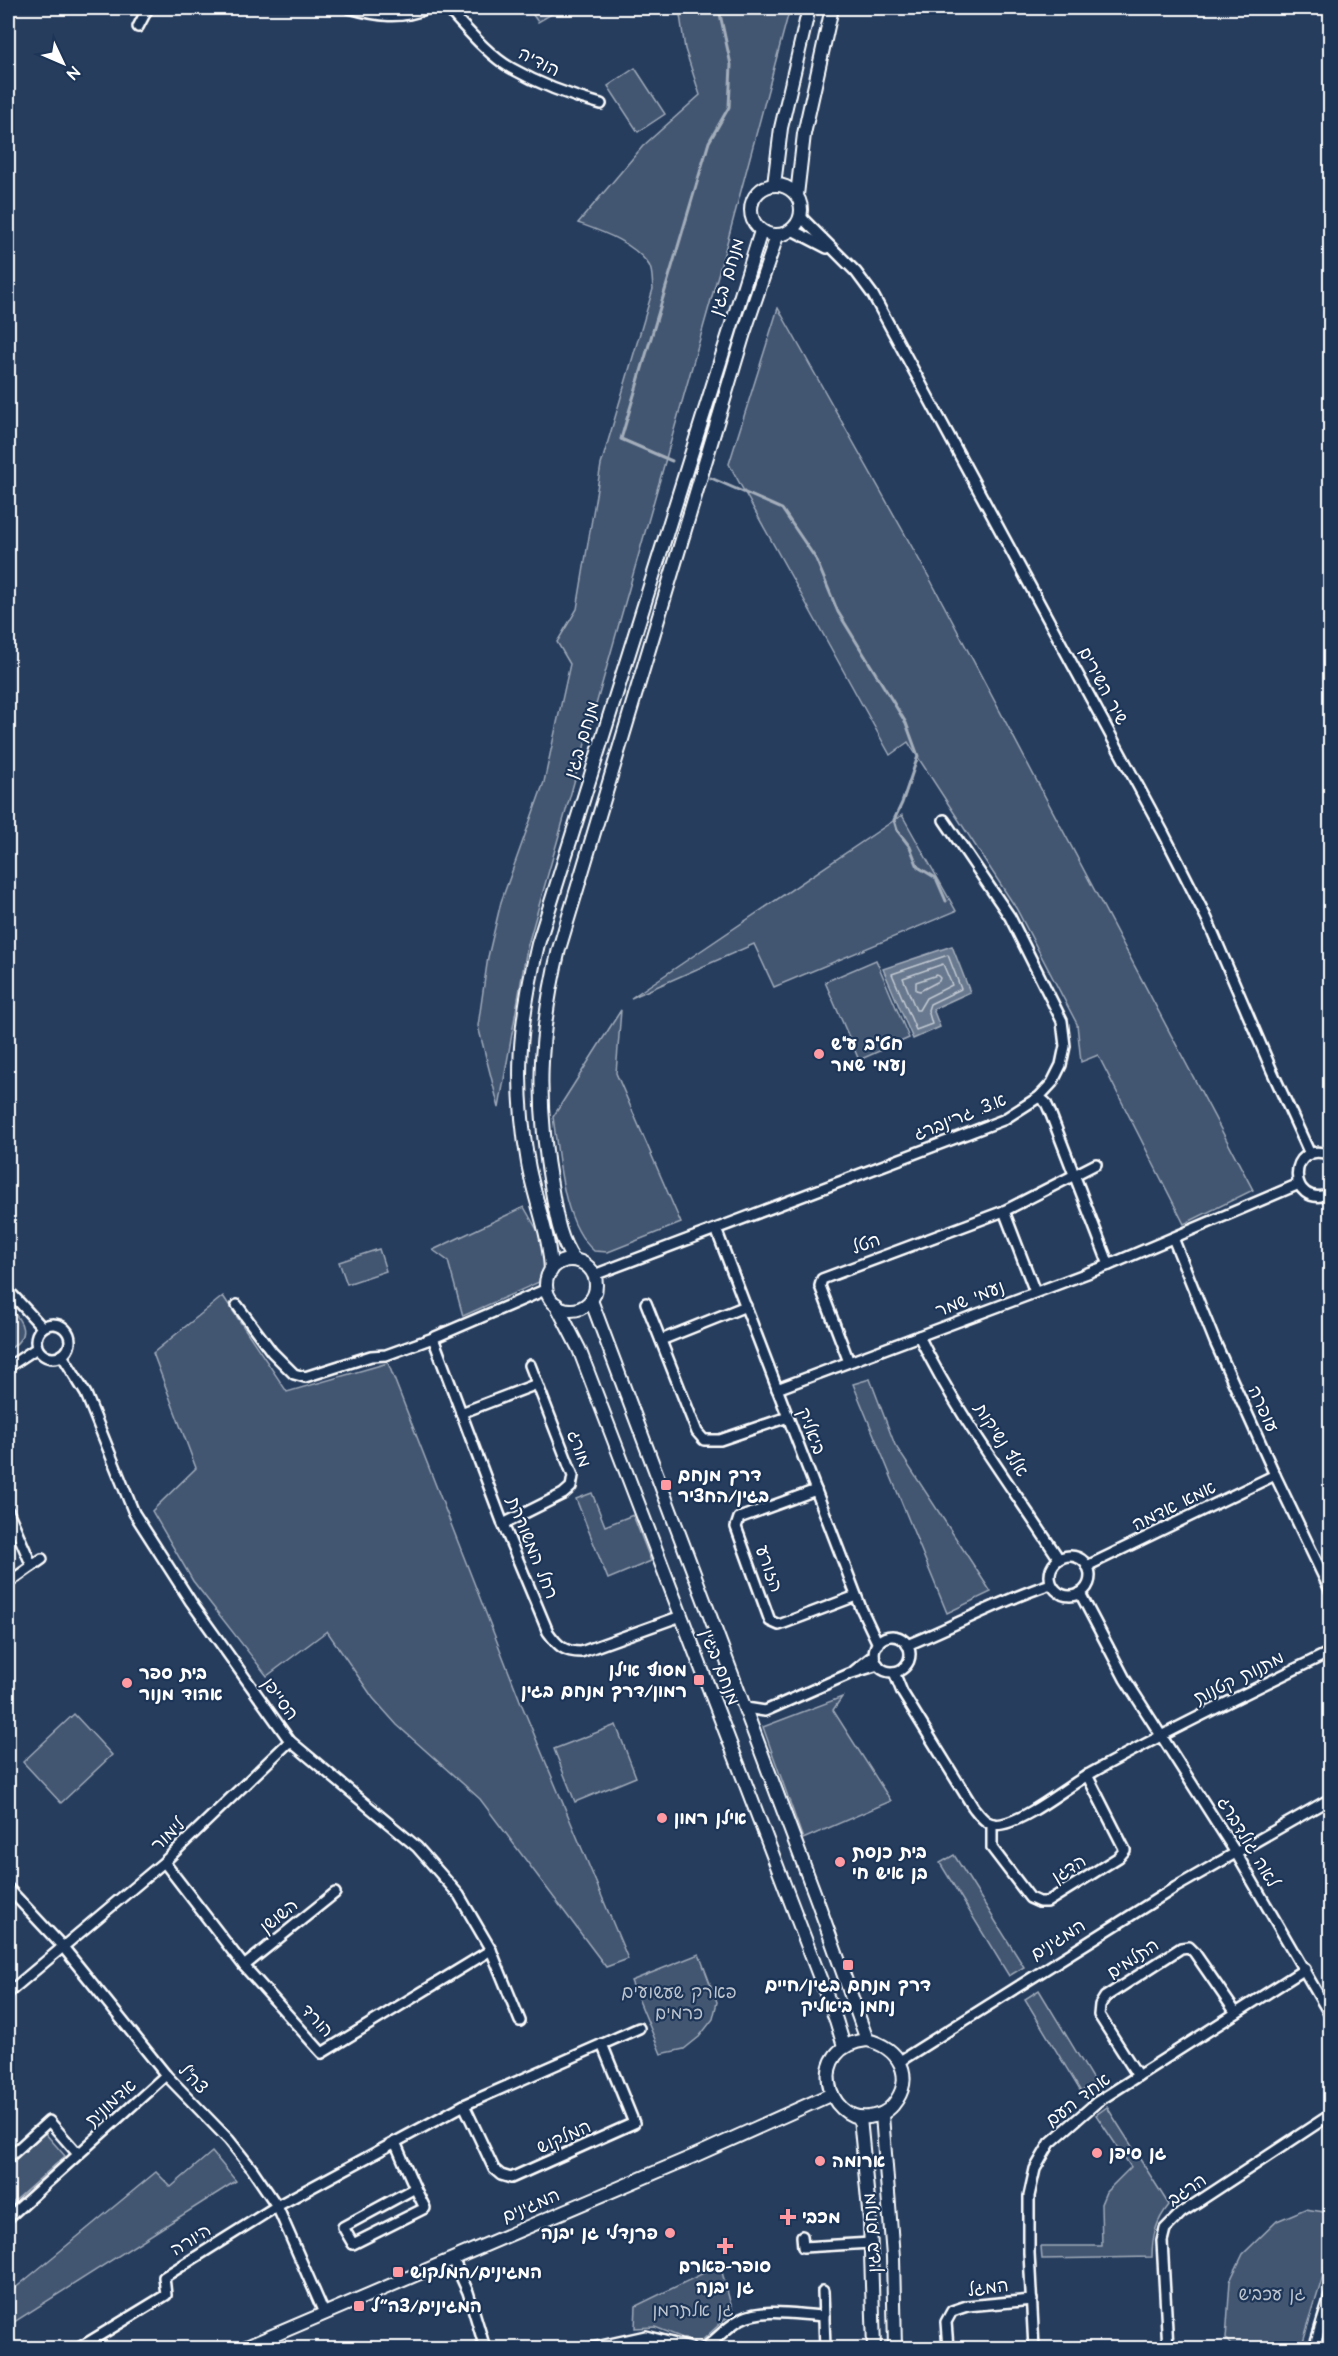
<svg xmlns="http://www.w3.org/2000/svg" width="1338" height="2356" viewBox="0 0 1338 2356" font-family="'Architects Daughter','Playpen Sans Hebrew',sans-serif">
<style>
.green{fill:#425672;stroke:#a0aab8;stroke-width:1.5}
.water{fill:#67788e;stroke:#a4aebb;stroke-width:1.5}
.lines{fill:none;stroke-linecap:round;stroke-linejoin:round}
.shore{stroke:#c2c9d2;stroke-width:1.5}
.stream{stroke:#a4aebb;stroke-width:3}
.street-casing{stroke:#fff;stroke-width:14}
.secondary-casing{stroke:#fff;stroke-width:16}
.street{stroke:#1d3557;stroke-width:9}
.secondary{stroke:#1d3557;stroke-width:12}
.poi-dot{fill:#ff9aa2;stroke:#1d3557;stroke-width:2}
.labels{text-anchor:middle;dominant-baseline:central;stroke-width:4.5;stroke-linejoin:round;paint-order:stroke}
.street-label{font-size:18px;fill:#fff;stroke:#1d3557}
.poi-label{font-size:18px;font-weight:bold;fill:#fff;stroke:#1d3557;text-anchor:start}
.park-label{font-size:18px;fill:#bdc4ce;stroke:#1d3557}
</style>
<rect width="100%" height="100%" fill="#263d5e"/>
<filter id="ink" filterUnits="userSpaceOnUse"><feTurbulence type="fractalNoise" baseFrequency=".0167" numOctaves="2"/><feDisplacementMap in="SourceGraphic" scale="12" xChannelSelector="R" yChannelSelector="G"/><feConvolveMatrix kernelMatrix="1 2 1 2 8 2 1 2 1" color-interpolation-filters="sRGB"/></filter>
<g filter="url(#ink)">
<g class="green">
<path d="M528,8H562L538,22Z"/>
<path d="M679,8H790L724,254L527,948L499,1108L478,1026L488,957L501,902L544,782L570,664L557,642L577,609L601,465L653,289C652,282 653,271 649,265C633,242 603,232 578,223L643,146L700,95L685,49Z"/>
<path d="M635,68L665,114L638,132L608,86Z"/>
<path d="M778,308L930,579L1253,1190L1184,1224L1098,1055L1081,1062L1077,1024L1016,908L908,742L890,755L729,464Z"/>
<path d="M902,815L956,911L774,987L754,944L631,998Z"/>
<path d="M876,960L909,1038L859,1060L825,982Z"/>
<path d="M621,1010L616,1073L681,1223L608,1252L594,1251C562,1223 559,1157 553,1117Z"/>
<path d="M524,1207L540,1235L546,1262L539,1282L463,1316L448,1261L433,1250Z"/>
<path d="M379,1249L386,1271L347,1284L339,1262Z"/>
<path d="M223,1296L287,1392L388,1363L521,1703L628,1959L606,1967L480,1799L397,1725L373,1698L327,1631L267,1676L193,1581L152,1511L196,1468L153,1353Z"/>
<path d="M8,1306C24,1322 31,1336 8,1350Z"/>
<path d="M870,1379L895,1445L991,1592L947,1613L853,1384Z"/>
<path d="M592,1493L605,1526L633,1515L651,1561L608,1579L576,1499Z"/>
<path d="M842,1697L833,1710L891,1801L803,1839L763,1727Z"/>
<path d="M74,1714L112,1755L61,1803L23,1762Z"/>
<path d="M616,1725L636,1777L575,1802L554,1749Z"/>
<path d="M954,1855L1024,1967L1009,1976L940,1863Z"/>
<path d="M699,1954L717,2002L713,2019L699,2037L684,2049L661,2054L631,1981Z"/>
<path d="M1039,1990L1095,2083L1081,2092L1025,1999Z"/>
<path d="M1107,2107L1169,2205C1156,2221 1152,2237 1152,2257L1042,2259L1041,2246H1102L1101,2204L1106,2192L1131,2167L1096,2115Z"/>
<path d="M45,2133L65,2156L8,2207V2166Z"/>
<path d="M212,2152L236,2181L8,2326V2294L156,2172L171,2187Z"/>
<path d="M1305,2209L1330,2213V2253L1301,2348H1233L1226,2339L1230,2281L1243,2254L1277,2221Z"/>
<path d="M720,2265L733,2312L698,2344L655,2327L635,2328L636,2306Z"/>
</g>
<path class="water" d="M952,946L970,992L933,1009L940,1027L913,1039L883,969Z"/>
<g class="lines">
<g class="shore">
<path d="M948,955L961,989L930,1004L928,1010L932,1024L916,1030L892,974Z"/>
<path d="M943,964L952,985L926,998L919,1010H916L903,978Z"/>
<path d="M937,975L940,978L939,981L920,991L916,990V982Z"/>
</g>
<g class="stream">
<path d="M672,461L621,439L709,142L729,107L731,65L720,14L716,8"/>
<path d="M711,478L782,509L816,559L838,612L906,723L918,756L902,803L894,820L897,830L910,847L918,867L936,878L946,901"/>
</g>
<g class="street-casing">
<g id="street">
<path d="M349,8C377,16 400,20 428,8"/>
<path d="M447,8C465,27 488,55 511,68C539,84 570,96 601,104"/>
<path d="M138,27L148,8"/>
<path d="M801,217L856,272L873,295L1164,834L1207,919L1272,1071L1310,1154"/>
<path d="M792,230L827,248"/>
<path d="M1039,1097L1046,1103L1050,1112L1109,1265"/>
<path d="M1330,1155C1287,1138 1286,1210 1330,1194"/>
<path d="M1004,1211L1035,1292"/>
<path d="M716,1229L861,1608L878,1644"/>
<path d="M1173,1238L1215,1342L1275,1475L1330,1590"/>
<path d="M594,1275L1003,1120L1039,1097L1052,1083L1061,1065L1065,1046L1062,1021L1010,917L944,820"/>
<path d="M8,1290L42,1327"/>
<path d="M646,1303L697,1432L704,1440H720L788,1417"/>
<path d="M237,1305L272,1352L294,1374L305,1377L371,1356L386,1355L433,1338L547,1289"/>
<circle cx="53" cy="1341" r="17"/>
<path d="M919,1336C956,1413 1012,1487 1059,1559"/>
<path d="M433,1338L503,1524L548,1632C558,1646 564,1652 581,1652L681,1616"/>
<path d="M661,1340L746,1306"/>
<path d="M62,1355L86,1394L134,1513L191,1602L290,1741L417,1847L459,1895L491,1950L520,2021"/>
<path d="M849,1362L820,1286L822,1279L1004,1211L1096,1164"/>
<path d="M8,1367L37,1348"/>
<path d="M777,1389L1109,1265L1299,1184"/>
<path d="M461,1413L537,1384"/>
<path d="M816,1490L739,1518L736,1527L770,1621L779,1625L856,1596"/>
<path d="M8,1511L32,1566"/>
<path d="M503,1524L563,1494L571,1487L573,1476L530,1365"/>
<circle cx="1070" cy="1576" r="20"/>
<path d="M1087,1566L1275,1475"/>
<path d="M8,1583L42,1559"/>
<path d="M1080,1593L1125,1679L1236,1853L1330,2015"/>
<circle cx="892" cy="1654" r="18"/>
<path d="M907,1645C955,1626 1003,1599 1051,1584"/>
<path d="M854,1671L874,1655"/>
<path d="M894,1672L902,1692L973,1807C981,1817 987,1827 1002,1824C1029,1819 1067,1786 1093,1772C1171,1729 1251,1691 1330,1652"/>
<path d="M746,1708L765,1711L849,1674L878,1665"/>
<path d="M992,1824V1848L1030,1898L1039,1902H1047L1119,1857L1125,1850L1087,1775"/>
<path d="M164,1862L244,1966L322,2053L491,1950"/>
<path d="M8,1888L63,1947L166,2075L229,2140L252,2169L277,2206L324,2313"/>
<path d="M244,1966L335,1893"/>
<path d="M8,1993L164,1862L290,1741"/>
<path d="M900,2061L1176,1887L1330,1799"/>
<path d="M1138,2076L1099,2015L1100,2005L1105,1997L1181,1948L1189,1947L1194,1952L1236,2013"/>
<path d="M464,2105L494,2169L501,2175L511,2178L634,2123L602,2044"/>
<path d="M395,2142L415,2188"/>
<path d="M8,2158L49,2121L78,2154"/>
<path d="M415,2188L425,2208L353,2244L343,2227Z"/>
<path d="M8,2218L166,2075"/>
<path d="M802,2236L803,2247L871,2243"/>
<path d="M453,2259L468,2292L485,2348"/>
<path d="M823,2291L825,2348"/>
<path d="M79,2348L166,2295L164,2277L277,2206L464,2105L639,2028"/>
<path d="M592,2348L646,2336L691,2348"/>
<path d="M705,2348C716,2339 728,2326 741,2319C764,2307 798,2315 824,2316"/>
<path d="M948,2348L946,2322L952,2311L967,2306L1032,2300"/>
<path d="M1034,2348L1029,2253V2196L1035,2169L1050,2143L1097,2102L1305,1969"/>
<path d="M1168,2348L1162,2241L1165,2229L1181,2213L1330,2115"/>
<path d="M1314,2348L1330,2296"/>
</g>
</g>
<g class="secondary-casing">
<g id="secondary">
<circle cx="776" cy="210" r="25"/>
<path d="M774,185L781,128L809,8"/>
<path d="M797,195L804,134L832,8"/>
<path d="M574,1260C559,1239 556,1215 552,1191C536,1103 538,1036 559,949L744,333L777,236"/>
<circle cx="571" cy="1285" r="25"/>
<path d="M551,1271C550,1234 534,1199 528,1163C514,1082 519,1023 538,944L761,231"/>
<path d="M591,1300L817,1900L867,2040"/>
<path d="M556,1304L579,1349L836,2020L844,2046"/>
<path d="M867,2040C899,2047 916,2077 893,2105C886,2113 880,2115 869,2117C826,2123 806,2046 867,2040Z"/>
<path d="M882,2115L893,2257L895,2348"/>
<path d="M860,2118L870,2221L874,2348"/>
<path d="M244,2348L694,2156L832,2094"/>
</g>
</g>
<use href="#street" class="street"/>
<use href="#secondary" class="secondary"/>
</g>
</g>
<g class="poi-dot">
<circle cx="819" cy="1054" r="6"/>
<rect x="660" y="1479" width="12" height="12" rx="3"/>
<rect x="693" y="1674" width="12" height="12" rx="3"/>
<circle cx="127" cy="1683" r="6"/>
<circle cx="662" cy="1818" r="6"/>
<circle cx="840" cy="1862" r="6"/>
<rect x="842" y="1959" width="12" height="12" rx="3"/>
<circle cx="1097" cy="2153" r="6"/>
<circle cx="820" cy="2161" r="6"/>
<path d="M785 2208h6v6h6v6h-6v6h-6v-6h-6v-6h6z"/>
<circle cx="670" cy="2233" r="6"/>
<path d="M722 2237h6v6h6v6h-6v6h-6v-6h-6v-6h6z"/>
<rect x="392" y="2266" width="12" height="12" rx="3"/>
<rect x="353" y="2300" width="12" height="12" rx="3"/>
</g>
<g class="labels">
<g class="street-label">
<text transform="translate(539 62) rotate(27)">הודיה</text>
<text transform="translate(727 277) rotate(-73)">מנחם בגין</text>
<text transform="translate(1103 686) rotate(62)">שיר השירים</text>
<text transform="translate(582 740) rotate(-73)">מנחם בגין</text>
<text transform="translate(960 1117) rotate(-22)">א.צ. גרינברג</text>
<text transform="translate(866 1244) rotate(-20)">הטל</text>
<text transform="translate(970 1299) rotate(-21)">נעמי שמר</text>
<text transform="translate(1263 1409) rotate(66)">עופרה</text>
<text transform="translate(811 1431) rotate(69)">ביאליק</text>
<text transform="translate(1001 1440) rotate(57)">אלף נשיקות</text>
<text transform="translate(579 1449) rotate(71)">מורג</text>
<text transform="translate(1174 1506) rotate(-26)">אמא אדמה</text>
<text transform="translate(532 1548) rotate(68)">רחל המשוררת</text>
<text transform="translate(769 1569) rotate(70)">הזורע</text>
<text transform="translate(720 1667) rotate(69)">מנחם בגין</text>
<text transform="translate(1239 1678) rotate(-26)">מתנות קטנות</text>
<text transform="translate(280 1699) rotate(54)">הסייפן</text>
<text transform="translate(168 1835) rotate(-43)">לימור</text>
<text transform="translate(1248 1842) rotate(59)">לאה גולדברג</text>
<text transform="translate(1069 1869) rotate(-32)">הדגן</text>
<text transform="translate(279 1916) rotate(-39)">השושן</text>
<text transform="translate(1058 1940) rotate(-32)">המגינים</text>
<text transform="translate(1133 1959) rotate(-33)">התלמים</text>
<text transform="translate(317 2021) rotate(46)">הורד</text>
<text transform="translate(193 2079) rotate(46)">צה"ל</text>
<text transform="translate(1078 2100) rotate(-37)">אחד העם</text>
<text transform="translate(111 2103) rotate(-42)">אדמונית</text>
<text transform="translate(564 2137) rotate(-24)">המלקוש</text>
<text transform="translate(1187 2190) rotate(-34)">הרגב</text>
<text transform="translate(531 2206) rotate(-23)">המגינים</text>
<text transform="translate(872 2233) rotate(-94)">מנחם בגין</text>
<text transform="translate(191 2240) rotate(-32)">היורה</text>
<text transform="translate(988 2288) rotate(-7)">המגל</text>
</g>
<g class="poi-label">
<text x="831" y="1044">חט"ב ע"ש<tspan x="831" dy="21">נעמי שמר</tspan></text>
<text x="678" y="1475">דרך מנחם<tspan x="678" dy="21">בגין/החציר</tspan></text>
<text x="687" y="1670" text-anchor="end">מסוף אילן<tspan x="687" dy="21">רמון/דרך מנחם בגין</tspan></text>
<text x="139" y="1673">בית ספר<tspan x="139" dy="21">אהוד מנור</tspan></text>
<text x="674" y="1818">אילן רמון</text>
<text x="852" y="1852">בית כנסת<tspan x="852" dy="21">בן איש חי</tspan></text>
<text x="848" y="1985" text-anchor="middle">דרך מנחם בגין/חיים<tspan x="848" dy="21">נחמן ביאליק</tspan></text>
<text x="1109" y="2153">גן סיפן</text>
<text x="832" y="2161">ארומה</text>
<text x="802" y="2217">מכבי</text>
<text x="658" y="2233" text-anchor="end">פרנדלי גן יבנה</text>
<text x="725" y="2266" text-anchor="middle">סופר-פארם<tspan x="725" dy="21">גן יבנה</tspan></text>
<text x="410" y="2272">המגינים/המלקוש</text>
<text x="371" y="2306">המגינים/צה״ל</text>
</g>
<g class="park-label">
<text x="679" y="1992">פארק שעשועים<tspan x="679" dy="21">כרמים</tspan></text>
<text x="1272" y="2294">גן עכביש</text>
<text x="693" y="2310">גן אלתרמן</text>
</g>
</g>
<rect width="1338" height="2356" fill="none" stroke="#1d3557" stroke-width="30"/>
<rect x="15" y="15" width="1308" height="2326" fill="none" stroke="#fff" stroke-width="2" filter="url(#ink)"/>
<g transform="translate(63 63) rotate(134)" stroke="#1d3557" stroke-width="4.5" paint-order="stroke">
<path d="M0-4.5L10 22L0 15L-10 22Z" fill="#ffffff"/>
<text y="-9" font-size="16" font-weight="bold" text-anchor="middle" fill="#ffffff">N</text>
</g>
</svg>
